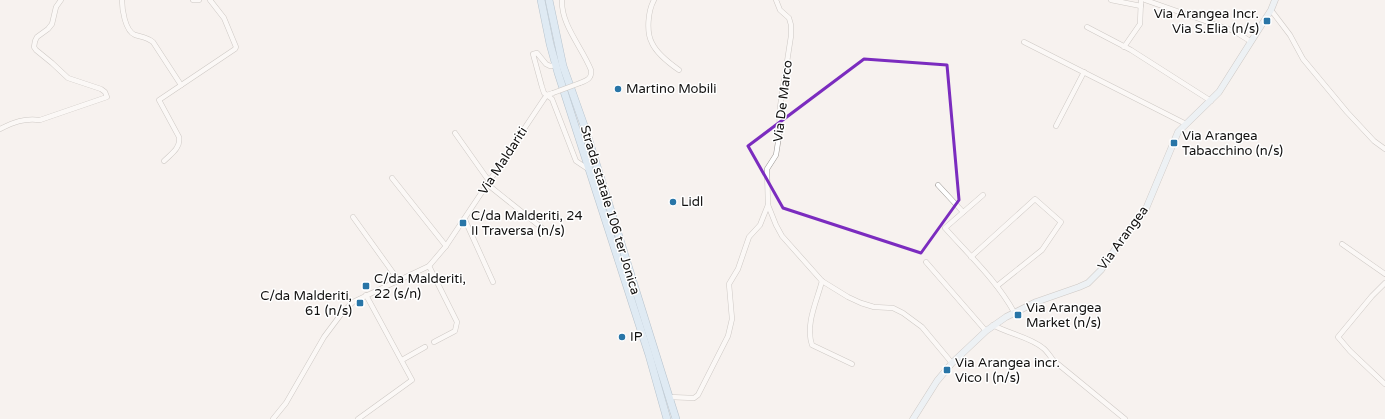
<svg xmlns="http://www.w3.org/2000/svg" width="1385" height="419" viewBox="0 0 1385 419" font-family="'Varela Round',sans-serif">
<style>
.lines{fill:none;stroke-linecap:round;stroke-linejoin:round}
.street-casing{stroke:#9b9793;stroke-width:5.5}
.secondary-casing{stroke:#9b9793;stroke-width:7}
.primary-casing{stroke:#6789a3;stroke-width:8}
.street{stroke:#fff;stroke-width:4.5}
.secondary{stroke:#e0effb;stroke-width:6}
.primary{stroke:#c0dff8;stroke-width:7}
.street-bridge-casing{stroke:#9b9793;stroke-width:5.5;stroke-linecap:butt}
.street-bridge{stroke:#fff;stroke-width:4.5}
.marked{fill:none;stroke:#7b2cbf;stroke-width:3;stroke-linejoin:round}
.poi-dot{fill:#2875a7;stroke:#fff;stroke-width:1.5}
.labels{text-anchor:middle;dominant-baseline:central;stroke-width:3;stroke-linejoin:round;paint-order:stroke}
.poi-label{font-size:13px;fill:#11100f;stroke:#fff;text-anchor:start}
.street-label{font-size:13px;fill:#11100f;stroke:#fff}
</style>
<rect width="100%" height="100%" fill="#f7f2ef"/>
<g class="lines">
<g class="street-casing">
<g id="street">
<path d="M122,0C122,9 125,31 135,35C142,37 147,37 153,42L181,85"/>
<path d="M193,0H199"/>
<path d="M562,0C561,25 582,47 591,70C592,78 588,80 580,83"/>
<path d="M654,0C648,11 646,32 652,43C657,54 669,63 679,70"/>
<path d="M776,0L780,10L789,18L791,25V36L780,107L779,136L776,155L767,169L768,205L776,225L782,236L822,281L848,297L861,303L874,307L893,308L903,313L922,327L952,363"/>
<path d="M1111,0L1141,6"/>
<path d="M1145,0L1234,31L1250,41"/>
<path d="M1271,10L1290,35L1303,59L1347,112L1374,141L1385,149"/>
<path d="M1087,27L1131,50L1211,101"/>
<path d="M1024,42L1186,124"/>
<path d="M1124,47L1140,24L1141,0"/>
<path d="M556,65L550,66L546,64L537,53L533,54L542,87L544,93L552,99L576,161L588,169"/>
<path d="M1056,126L1084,72"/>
<path d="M0,129C14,122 24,118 40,120L107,97L105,92L101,89L68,78L52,63L36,50L34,47L35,41L37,37L48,29L52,24L56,7L61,0"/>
<path d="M455,133L489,181"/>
<path d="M164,161C171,154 181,148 179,137L159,100L235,49L236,47L224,18L210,0"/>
<path d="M392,178L446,246"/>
<path d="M487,184L542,228"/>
<path d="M938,185L963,212"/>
<path d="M983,195L945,228C969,255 997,281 1014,312"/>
<path d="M353,217L399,281"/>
<path d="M465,220L493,282"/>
<path d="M1342,244L1385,274"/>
<path d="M971,257L1035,199L1061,222L1042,250L997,286"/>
<path d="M926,262L986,331"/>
<path d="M429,266L457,322L455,331L434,342"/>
<path d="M822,281C817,301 805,324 812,345L852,364"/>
<path d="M1385,283L1372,296L1338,337L1350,351L1385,384"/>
<path d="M993,325C1009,334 1030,337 1043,348C1047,351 1050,356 1053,360L1125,419"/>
<path d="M402,360L425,347"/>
<path d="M669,397L694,398L698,395L728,336L732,319L729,284L738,269L749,237L760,225L768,205"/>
<path d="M273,419L286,403L324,337L342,313L353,302L429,266L446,246L544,99L547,95L553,93"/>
<path d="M358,419L412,380L366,295"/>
</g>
</g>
<g class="secondary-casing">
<path id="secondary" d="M913,419L937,381L952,363L986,331L1006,317L1036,302L1079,287L1088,283L1101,270L1124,236L1145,211L1178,132L1219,92L1271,10L1275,0"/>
</g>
<g class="primary-casing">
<g id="primary">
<path d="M541,0L550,44L558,73L649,355L667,419"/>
<path d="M549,0L563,66L586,131L676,419"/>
</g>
</g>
<use href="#street" class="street"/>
<use href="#secondary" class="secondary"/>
<use href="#primary" class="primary"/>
<g class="street-bridge-casing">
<path id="street-bridge" d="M553,93L580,83"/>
</g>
<use href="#street-bridge" class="street-bridge"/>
</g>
<path d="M0 0H1385V419H0ZM864,59L947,65L959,200L921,253L783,208L748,146Z" fill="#f7f2ef" fill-opacity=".55" fill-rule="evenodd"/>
<path class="marked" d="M864,59L947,65L959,200L921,253L783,208L748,146Z"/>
<g class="poi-dot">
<rect x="1263" y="17" width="8" height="8" rx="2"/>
<circle cx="618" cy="89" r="4"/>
<rect x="1170" y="139" width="8" height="8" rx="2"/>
<circle cx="673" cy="202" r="4"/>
<rect x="459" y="219" width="8" height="8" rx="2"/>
<rect x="362" y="282" width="8" height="8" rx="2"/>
<rect x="356" y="299" width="8" height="8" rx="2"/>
<rect x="1014" y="311" width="8" height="8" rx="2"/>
<circle cx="622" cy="337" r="4"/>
<rect x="943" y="366" width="8" height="8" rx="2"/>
</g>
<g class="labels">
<g class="poi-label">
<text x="1259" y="14" text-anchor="end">Via Arangea Incr.<tspan x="1259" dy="15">Via S.Elia (n/s)</tspan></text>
<text x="626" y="89">Martino Mobili</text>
<text x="1182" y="136">Via Arangea<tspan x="1182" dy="15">Tabacchino (n/s)</tspan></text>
<text x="681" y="202">Lidl</text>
<text x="471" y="216">C/da Malderiti, 24<tspan x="471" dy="15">II Traversa (n/s)</tspan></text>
<text x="374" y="279">C/da Malderiti,<tspan x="374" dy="15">22 (s/n)</tspan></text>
<text x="352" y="296" text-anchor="end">C/da Malderiti,<tspan x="352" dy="15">61 (n/s)</tspan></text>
<text x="1026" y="308">Via Arangea<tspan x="1026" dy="15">Market (n/s)</tspan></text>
<text x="630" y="337">IP</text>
<text x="955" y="363">Via Arangea incr.<tspan x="955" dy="15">Vico I (n/s)</tspan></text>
</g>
<g class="street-label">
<text transform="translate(783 101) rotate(-83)">Via De Marco</text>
<text transform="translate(503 161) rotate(-57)">Via Maldariti</text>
<text transform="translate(610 210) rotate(73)">Strada statale 106 ter Jonica</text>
<text transform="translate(1123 238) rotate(-54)">Via Arangea</text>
</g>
</g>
</svg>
